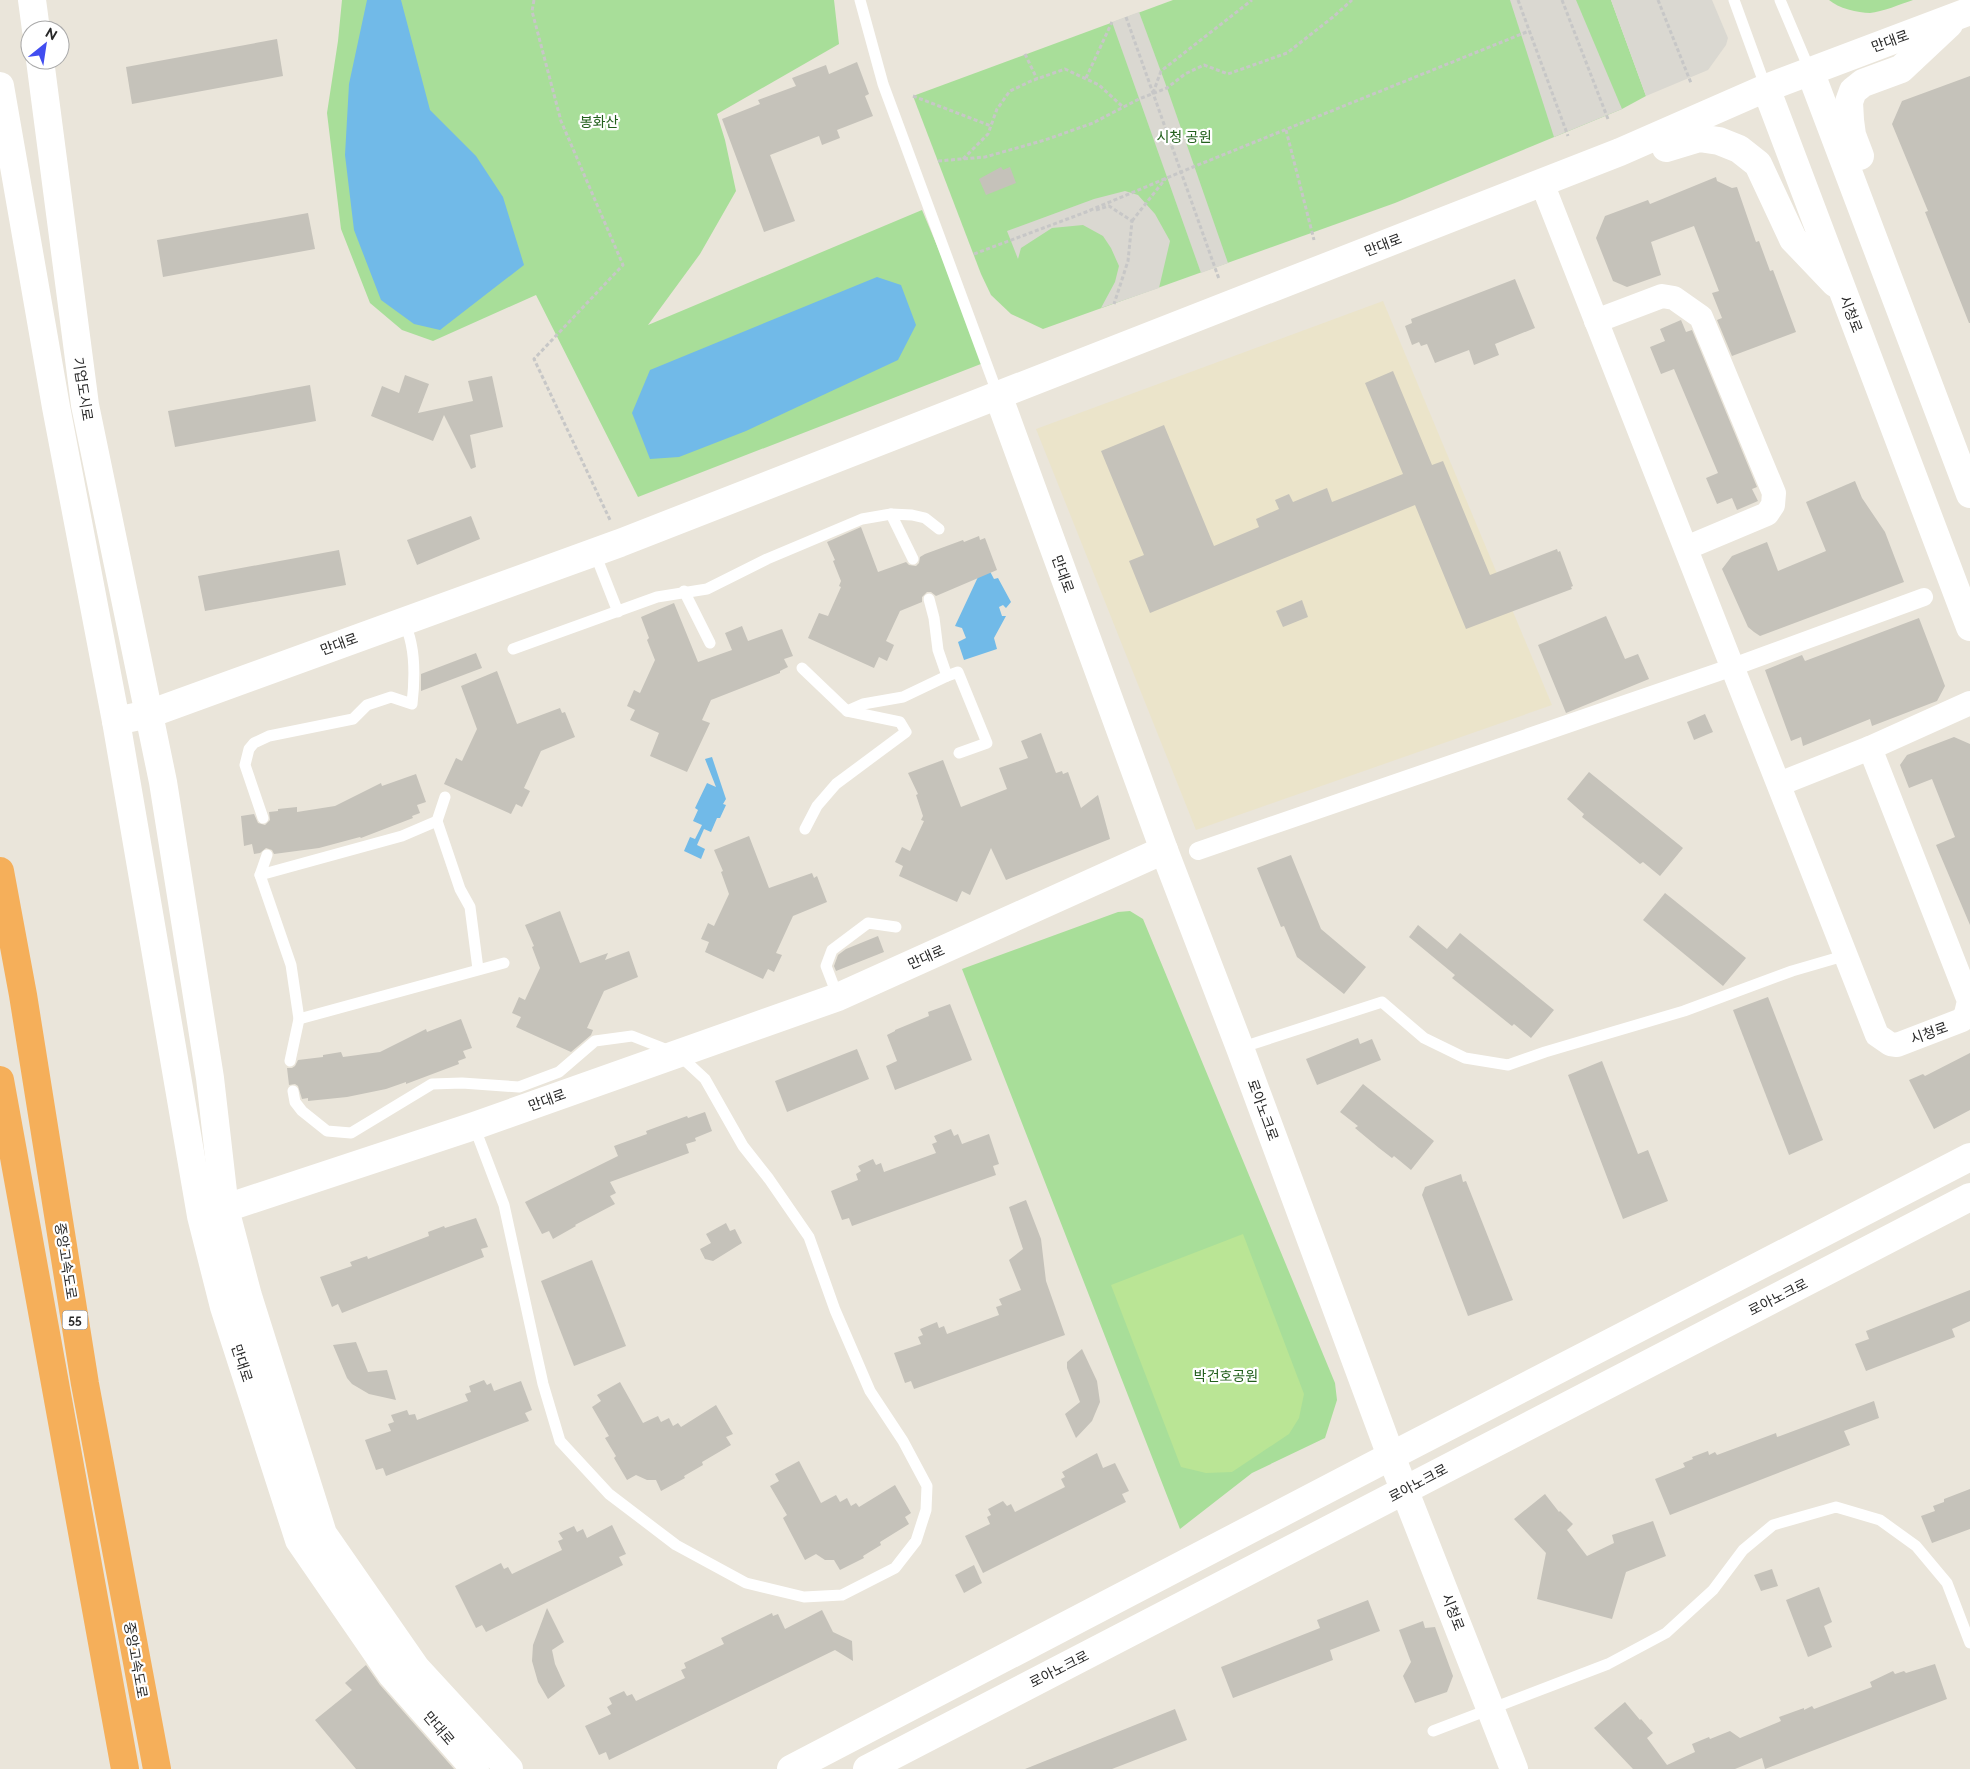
<svg xmlns="http://www.w3.org/2000/svg" width="1970" height="1769" viewBox="0 0 1970 1769" font-family="Raleway,'Noto Sans KR',sans-serif">
<style>
.education{fill:#ebe4ca}
.green{fill:#a8de99}
.pitch{fill:#bae595}
.plaza{fill:#dad8d1}
.water{fill:#71bae8}
.building{fill:#c5c2ba}
.lines{fill:none;stroke-linecap:round;stroke-linejoin:round}
.path{stroke:#c7c7c7;stroke-width:3;stroke-dasharray:4 2.5;stroke-linecap:butt}
.service{stroke:#fff;stroke-width:11}
.pedestrian{stroke:#fff;stroke-width:18}
.minor{stroke:#fff;stroke-width:24}
.tertiary{stroke:#fff;stroke-width:28}
.motorway{stroke:#f5af5a;stroke-width:28}
.labels{text-anchor:middle;dominant-baseline:central;stroke-width:4.5;stroke-linejoin:round;paint-order:stroke}
.shield{fill:#fff;stroke:#686868;stroke-width:1}
.shield-label{font-size:12px;font-weight:bold;fill:#282828}
.street-label{font-size:14px;fill:#282828;stroke:#fff}
.park-label{font-size:14px;fill:#23601d;stroke:#fff}
</style>
<rect width="100%" height="100%" fill="#eae5da"/>
<path class="education" d="M1383,301L1552,705L1196,830L1036,429Z"/>
<g class="green">
<path d="M342,0H834L839,44L717,114L725,140L736,191L700,254L648,325L922,210L986,362L638,497L536,295L433,341L402,330L370,303L341,229L327,113L338,41Z"/>
<path d="M1173,0H1611L1646,96L1622,109L1395,203L1043,329L1011,314L991,295L981,274L913,96Z"/>
<path d="M1829,0H1913C1901,4 1882,12 1870,13C1858,13 1838,8 1829,0Z"/>
<path d="M1130,911L1143,919L1335,1383L1337,1400L1325,1438L1252,1473L1180,1529L962,969L1118,912Z"/>
</g>
<path class="pitch" d="M1243,1234L1304,1394L1299,1418L1289,1434L1232,1472L1206,1473L1181,1467L1111,1285Z"/>
<g class="plaza">
<path d="M1510,0H1576L1622,109L1554,137Z"/>
<path d="M1611,0H1712L1728,38L1726,45L1708,70L1646,96Z"/>
<path d="M1139,12L1167,88L1228,263L1201,273L1112,22Z"/>
<path d="M1125,191L1138,195L1155,214L1170,241L1159,288L1101,308L1115,282L1119,266L1111,248L1103,236L1083,225L1052,228L1021,248L1018,259L1007,231L1094,199Z"/>
</g>
<g class="water">
<path d="M367,0H401L430,110L476,156L503,197L524,265L440,330L414,324L381,300L354,230L345,155L349,84Z"/>
<path d="M877,277L901,285L916,325L898,360L746,431L679,457L650,459L632,413L650,370Z"/>
<path d="M985,562L994,579L998,578L1011,602L1006,608L1003,605L999,607L1002,616H1006L994,638L997,649L964,660L958,642L966,638L962,628L955,626Z"/>
<path d="M712,757L726,799L723,804L726,805L720,818H717L711,832L704,829L697,845L705,849L701,859L684,851L690,837L695,839L702,825L693,821L698,810L695,808L707,783L716,787L705,759Z"/>
</g>
<g class="building">
<path d="M277,39L283,76L132,104L126,67Z"/>
<path d="M857,62L869,94L865,96L873,116L837,130L840,138L822,145L819,136L770,155L795,221L764,232L722,119L760,104L758,100L796,86L792,78L826,65L829,74Z"/>
<path d="M1970,76V323H1969L1925,212L1928,211L1892,124L1902,101Z"/>
<path d="M1001,167L1003,170L1010,167L1016,183L986,195L979,179Z"/>
<path d="M1716,177L1717,181L1732,188L1737,187L1756,242L1759,241L1770,271L1773,270L1796,332L1732,356L1717,320L1722,318L1712,293L1719,291L1694,226L1651,242L1661,275L1627,287L1613,281L1596,238L1605,216L1648,200L1650,204Z"/>
<path d="M308,213L315,249L163,277L157,240Z"/>
<path d="M1515,279L1535,328L1495,344L1499,355L1474,365L1469,350L1435,363L1427,344L1421,346L1419,342L1412,345L1405,326L1412,323L1411,319Z"/>
<path d="M1681,320L1686,332L1692,330L1757,487L1752,489L1758,501L1737,510L1732,498L1717,504L1706,478L1718,473L1674,369L1661,374L1650,347L1665,341L1660,329Z"/>
<path d="M1393,371L1432,465L1443,461L1490,575L1557,549L1558,552L1560,551L1573,586L1571,587L1572,589L1466,629L1415,505L1150,613L1129,561L1144,555L1101,451L1164,425L1214,546L1259,527L1256,519L1279,509L1275,500L1289,494L1293,502L1327,488L1332,502L1403,474L1365,383Z"/>
<path d="M405,375L429,384L418,413L473,401L468,381L492,376L503,427L470,435L476,467L471,469L444,415L433,441L371,416L382,386L399,393Z"/>
<path d="M310,385L316,421L175,447L168,411Z"/>
<path d="M1855,481L1862,498L1885,532L1904,582L1760,636L1754,632L1748,627L1722,569L1732,556L1767,542L1778,571L1826,551L1806,502Z"/>
<path d="M471,516L480,539L417,565L407,540Z"/>
<path d="M861,527L878,572L906,562L909,565L916,566L919,563L920,557L925,554L963,540L964,542L979,536L980,540L985,538L997,570L936,596L931,592H927L922,597V602L900,611L886,641L894,645L887,661L879,657L874,668L808,638L819,613L828,616L841,587L839,586L841,581L833,561L835,560L827,542Z"/>
<path d="M339,550L346,585L205,611L198,576Z"/>
<path d="M1302,600L1308,617L1283,627L1276,611Z"/>
<path d="M674,603L698,662L732,650L725,633L742,626L748,641L782,629L793,656L784,659L788,667L780,671V673L711,700L702,720L710,723L687,772L650,756L659,733L630,720L635,710L627,706L634,690L640,693L655,660L647,640L649,638L641,617Z"/>
<path d="M1606,616L1625,659L1638,654L1649,679L1566,713L1538,645Z"/>
<path d="M1919,618L1945,686L1937,701L1872,726L1870,719L1803,746L1801,737L1791,741L1765,670L1802,655L1805,661Z"/>
<path d="M476,653L482,668L421,691V674Z"/>
<path d="M497,671L517,724L560,708L562,713L565,712L575,737L541,751L524,788L530,791L522,807L516,804L511,814L444,784L456,758L462,761L477,729L461,686Z"/>
<path d="M1705,714L1713,732L1694,740L1687,722Z"/>
<path d="M1041,733L1056,773L1062,771L1063,774L1068,772L1081,808L1098,795L1110,839L1006,880L991,848L970,895L962,891L957,902L899,876L903,866L895,862L902,847L910,851L924,821L921,820L923,816L916,795L918,794L908,773L943,760L961,807L1007,789L999,768L1028,758L1021,741Z"/>
<path d="M1954,737L1970,744V925L1936,845L1955,837L1932,779L1909,788L1900,765L1907,755Z"/>
<path d="M1589,772L1683,848L1660,876L1643,862L1640,864L1617,845L1582,817L1584,814L1567,799Z"/>
<path d="M416,774L426,802L417,805L420,813L412,816L413,818L361,838L360,837L319,848L274,854L272,850L266,848L260,853L254,854L252,844L244,846L241,816L254,814L258,823L265,825L270,820L269,812L278,811V809L297,807V812L335,806L381,783L382,786Z"/>
<path d="M749,836L769,888L812,873L814,878L817,876L827,902L793,916L776,953L782,955L774,972L768,969L763,979L705,952L709,942L701,939L708,923L714,926L729,894L721,872L723,871L714,850Z"/>
<path d="M1291,855L1321,929L1366,967L1344,994L1297,957L1284,926L1281,927L1257,868Z"/>
<path d="M1665,893L1746,958L1723,986L1643,920Z"/>
<path d="M560,911L580,963L608,953L605,960L629,951L638,977L604,991L587,1028L593,1030L591,1035L571,1052L516,1027L521,1017L512,1013L519,997L525,1000L540,968L532,947L534,946L525,925Z"/>
<path d="M1418,925L1447,949L1460,933L1554,1010L1531,1038L1514,1024L1512,1026L1452,978L1455,975L1409,937Z"/>
<path d="M878,936L884,952L836,971L834,966L838,955L846,949Z"/>
<path d="M1768,997L1823,1140L1789,1155L1733,1010Z"/>
<path d="M950,1004L972,1060L895,1090L886,1066L897,1061L887,1035L895,1031V1030L929,1016L928,1012Z"/>
<path d="M461,1019L472,1048L463,1051L466,1058L458,1061L459,1064L406,1084V1082L386,1089L347,1097L308,1101V1098L302,1099L298,1086L295,1084L289,1085L287,1068H292L295,1066L298,1060L323,1057V1055L341,1052L343,1057L380,1052L426,1029L427,1032Z"/>
<path d="M1358,1038L1360,1044L1372,1039L1381,1060L1317,1085L1306,1059Z"/>
<path d="M857,1049L869,1079L787,1112L775,1081Z"/>
<path d="M1970,1053V1110L1934,1129L1909,1080L1923,1074L1925,1076Z"/>
<path d="M1602,1061L1638,1154L1648,1150L1668,1201L1623,1219L1568,1075Z"/>
<path d="M1363,1084L1434,1141L1411,1170L1394,1156L1392,1158L1379,1148L1355,1128L1358,1126L1340,1112Z"/>
<path d="M705,1112L712,1131L695,1138L696,1141L686,1144L689,1153L610,1182L616,1193L610,1196L615,1204L575,1225L576,1226L553,1239L549,1231L542,1234L525,1202L618,1156L614,1146L647,1134L646,1131L687,1116L688,1118Z"/>
<path d="M951,1129L954,1136L958,1134L962,1144L989,1134L999,1164L993,1166L996,1175L852,1226L849,1218L842,1220L831,1191L858,1180L856,1174L861,1171L858,1166L873,1159L876,1165L881,1163L884,1172L936,1153L932,1144L937,1142L934,1136Z"/>
<path d="M1461,1174L1463,1182L1466,1181L1513,1300L1468,1316L1422,1195L1425,1187Z"/>
<path d="M1026,1200L1041,1239L1046,1281L1065,1335L914,1389L911,1381L905,1383L894,1353L921,1344L918,1337L923,1335L920,1329L937,1322L939,1328L944,1326L947,1334L999,1315L996,1307L1002,1305L999,1299L1021,1290L1009,1260L1023,1249L1009,1207Z"/>
<path d="M476,1218L488,1247L481,1249L484,1257L342,1313L338,1304L332,1307L320,1277L352,1266L350,1262L367,1256L368,1259L429,1236L428,1232L444,1226L445,1228Z"/>
<path d="M726,1223L730,1231L735,1229L742,1243L713,1261L705,1259L700,1249L711,1243L706,1234Z"/>
<path d="M592,1260L626,1346L574,1366L541,1281Z"/>
<path d="M1970,1290V1321L1952,1329L1955,1337L1866,1371L1855,1344L1869,1339L1866,1331Z"/>
<path d="M356,1342L368,1372L387,1370L396,1400L369,1394L352,1384L347,1378L333,1345Z"/>
<path d="M1082,1349L1097,1381L1100,1402L1092,1421L1076,1438L1065,1414L1080,1402L1067,1368V1362Z"/>
<path d="M484,1380L487,1385L491,1383L494,1391L521,1381L532,1410L525,1413L529,1421L386,1476L383,1468L376,1470L365,1440L391,1431L388,1424L394,1422L391,1415L407,1410L409,1415L415,1414L417,1420L468,1401L465,1394L471,1392L469,1386Z"/>
<path d="M620,1382L643,1423L658,1416L661,1422L669,1418L673,1426L678,1423L681,1427L716,1405L733,1434L726,1437L731,1445L702,1462L703,1465L684,1476L685,1478L661,1491L656,1480H647L636,1475L627,1480L614,1458L616,1456L605,1438L609,1436L592,1407L601,1401L597,1395Z"/>
<path d="M1874,1401L1879,1418L1844,1431L1850,1445L1670,1515L1655,1479L1685,1467L1683,1463L1693,1459L1692,1457L1708,1451L1709,1455L1715,1452L1717,1455L1776,1433L1777,1437Z"/>
<path d="M1097,1453L1103,1468L1115,1463L1129,1491L1122,1494L1126,1502L983,1573L965,1536L990,1524L987,1517L991,1515L988,1509L1003,1501L1007,1506L1011,1504L1015,1512L1065,1487L1061,1479L1065,1477L1062,1472Z"/>
<path d="M799,1461L821,1503L836,1495L840,1502L847,1498L851,1506L856,1503L859,1507L895,1485L911,1513L905,1517L909,1524L880,1542L881,1545L863,1556L864,1558L840,1570L834,1560H825L816,1554L805,1560L783,1518L787,1515L770,1486L779,1481L775,1474Z"/>
<path d="M1970,1489V1529L1932,1543L1921,1516L1935,1511L1933,1506L1944,1502V1499Z"/>
<path d="M1545,1494L1559,1512L1560,1511L1573,1524L1567,1530L1587,1556L1614,1543L1612,1535L1653,1521L1666,1556L1626,1572L1612,1619L1537,1599L1546,1553L1514,1519Z"/>
<path d="M612,1525L626,1554L619,1557L623,1565L486,1632L482,1625L476,1628L455,1586L501,1563L504,1569L508,1567L512,1574L562,1550L558,1541L563,1539L559,1533L574,1526L577,1532L583,1529L587,1538Z"/>
<path d="M974,1565L982,1583L964,1593L955,1575Z"/>
<path d="M1772,1569L1778,1586L1761,1591L1754,1575Z"/>
<path d="M1819,1587L1832,1622L1824,1626L1832,1647L1808,1657L1786,1600Z"/>
<path d="M1368,1600L1380,1631L1330,1650L1333,1660L1233,1698L1221,1667L1320,1628L1317,1620Z"/>
<path d="M547,1608L564,1642L552,1650L555,1664L565,1686L548,1699L538,1682L532,1661L533,1645Z"/>
<path d="M822,1610L833,1632L852,1641L853,1661L835,1650L609,1760L606,1752L599,1755L585,1726L611,1714L607,1707L612,1704L609,1698L624,1691L627,1696L632,1694L636,1701L685,1678L681,1670L686,1668L684,1663L724,1644L721,1638L772,1613L773,1616L778,1614L785,1629Z"/>
<path d="M1423,1621L1425,1628L1435,1627L1453,1676L1447,1692L1415,1703L1403,1676L1411,1662L1399,1630Z"/>
<path d="M1935,1664L1947,1699L1765,1769L1762,1758L1735,1769H1633L1594,1728L1625,1702L1640,1720L1641,1719L1653,1733L1647,1738L1667,1765L1695,1752L1692,1744L1709,1737L1710,1739L1730,1731L1740,1738L1781,1721L1779,1717L1804,1708V1710L1812,1706L1814,1709L1872,1687L1870,1682L1893,1671L1895,1674L1904,1671L1906,1673Z"/>
<path d="M366,1665L380,1685L454,1769H356L315,1720L352,1690L345,1683Z"/>
<path d="M1175,1709L1187,1740L1112,1769H1025Z"/>
</g>
<g class="lines">
<g class="path">
<path d="M534,0L532,11L561,121L623,265L534,359L611,522"/>
<path d="M1518,0L1568,136"/>
<path d="M1562,0L1608,119"/>
<path d="M1658,0L1691,83"/>
<path d="M1126,17L1219,279"/>
<path d="M1025,54L1037,79"/>
<path d="M1086,78L1112,22"/>
<path d="M1153,93L1161,71L1252,0"/>
<path d="M913,96L991,126"/>
<path d="M1286,130L1314,240"/>
<path d="M963,159L988,134L997,109L1010,91L1031,81L1065,69L1099,85L1123,107"/>
<path d="M938,161L985,157L1045,140L1093,123L1139,99L1167,88L1185,74L1204,65L1228,74L1287,53L1333,17L1352,0"/>
<path d="M1096,210L1109,206L1132,221L1128,261L1114,304"/>
<path d="M1132,221L1166,178"/>
<path d="M974,254L1086,212L1193,167L1529,31"/>
</g>
<g class="service">
<path d="M860,0L883,84L998,395"/>
<path d="M1734,0L1766,88"/>
<path d="M1780,0L1810,71"/>
<path d="M891,514L913,559"/>
<path d="M594,551L618,612"/>
<path d="M684,591L710,643"/>
<path d="M513,649L657,597L707,589L767,559L862,519L891,514L912,515L925,518L939,529"/>
<path d="M802,668L847,711L863,704L903,697L947,676L938,650L934,618L929,599"/>
<path d="M947,676L958,672L987,743L959,753"/>
<path d="M263,818L245,765L249,749L254,743L269,736L353,719L367,705L391,697L412,704C415,678 416,644 403,621"/>
<path d="M437,821L460,889L470,907L478,969"/>
<path d="M805,829L817,806L836,784L906,732L900,722L847,711"/>
<path d="M267,855L260,875L291,965L299,1019L290,1061"/>
<path d="M260,875L402,836L437,821L445,797"/>
<path d="M838,997L826,966L832,950L868,923L896,927"/>
<path d="M299,1019L504,963"/>
<path d="M1240,1048L1382,1002L1424,1038L1465,1058L1508,1065L1545,1052L1684,1011L1792,971L1847,955"/>
<path d="M293,1091L295,1102L302,1111L327,1131L351,1133L432,1084L462,1083L519,1087L559,1072L595,1041L632,1036L678,1054L705,1079L743,1146L769,1179L809,1237L835,1310L870,1391L903,1441L927,1486L926,1510L916,1541L895,1568L842,1595L804,1597L746,1583L676,1545L609,1494L560,1441L543,1384L504,1205L474,1126"/>
<path d="M1433,1731L1608,1664L1666,1633L1713,1590L1743,1550L1773,1525L1836,1507L1880,1520L1916,1546L1947,1583L1970,1643"/>
</g>
<path class="pedestrian" d="M1198,851L1733,667L1924,597"/>
<g class="minor">
<path d="M1542,183L1877,1035L1890,1044L1897,1045L1962,1020L1966,1014L1969,1001L1870,748"/>
<path d="M1596,321L1662,296L1674,298L1701,317L1774,493L1773,505L1767,514L1686,548"/>
<path d="M1779,784L1870,748L1970,703"/>
</g>
<g class="tertiary">
<path d="M32,0L36,30"/>
<path d="M40,60L85,405L163,782L210,1078L225,1209L248,1296L323,1534L416,1668L509,1769"/>
<path d="M1810,71L1970,494"/>
<path d="M0,86L56,407L116,721L201,1216L224,1307L299,1540L392,1675L475,1769"/>
<path d="M1766,88L1970,627"/>
<path d="M1666,148L1699,138L1719,141L1739,149L1758,164L1793,239L1835,283"/>
<path d="M1860,156L1852,135L1850,120L1849,102L1853,91L1863,83L1901,69L1949,24"/>
<path d="M998,395L1164,850L1240,1048L1391,1456L1514,1769"/>
<path d="M116,721L149,714L620,543L1620,152L1766,88L1970,11"/>
<path d="M208,1214L474,1126L838,997L1164,850"/>
<path d="M791,1769L1391,1456L1970,1157"/>
<path d="M867,1769L1970,1197"/>
</g>
<g class="motorway">
<path d="M0,871L23,995L85,1384L157,1769"/>
<path d="M0,1080L125,1769"/>
</g>
</g>
<g class="labels">
<rect class="shield" x="62.5" y="1310.5" width="25" height="19" rx="4"/>
<g class="shield-label">
<text x="75" y="1320">55</text>
</g>
<g class="street-label">
<text transform="translate(1890 41) rotate(-20)">만대로</text>
<text transform="translate(1383 245) rotate(-21)">만대로</text>
<text transform="translate(1851 314) rotate(69)">시청로</text>
<text transform="translate(83 389) rotate(81)">기업도시로</text>
<text transform="translate(1063 574) rotate(70)">만대로</text>
<text transform="translate(339 644) rotate(-20)">만대로</text>
<text transform="translate(926 957) rotate(-24)">만대로</text>
<text transform="translate(1929 1033) rotate(-20)">시청로</text>
<text transform="translate(547 1100) rotate(-20)">만대로</text>
<text transform="translate(1263 1110) rotate(70)">로아노크로</text>
<text transform="translate(66 1261) rotate(81)">중앙고속도로</text>
<text transform="translate(1778 1297) rotate(-27)">로아노크로</text>
<text transform="translate(242 1363) rotate(72)">만대로</text>
<text transform="translate(1418 1483) rotate(-28)">로아노크로</text>
<text transform="translate(1453 1612) rotate(69)">시청로</text>
<text transform="translate(136 1660) rotate(80)">중앙고속도로</text>
<text transform="translate(1059 1669) rotate(-27)">로아노크로</text>
<text transform="translate(439 1728) rotate(49)">만대로</text>
</g>
<g class="park-label">
<text x="599" y="122">봉화산</text>
<text x="1184" y="137">시청 공원</text>
<text x="1226" y="1376">박건호공원</text>
</g>
</g>
<g transform="translate(45 45) rotate(30)"><circle r="24" fill="#ffffff" stroke="#a9a9a9"/>
<path d="M0-4L9 19L0 12L-9 19Z" fill="#414df0"/>
<text y="-8" font-size="14" font-weight="bold" text-anchor="middle" fill="#282828">N</text>
</g>
</svg>
